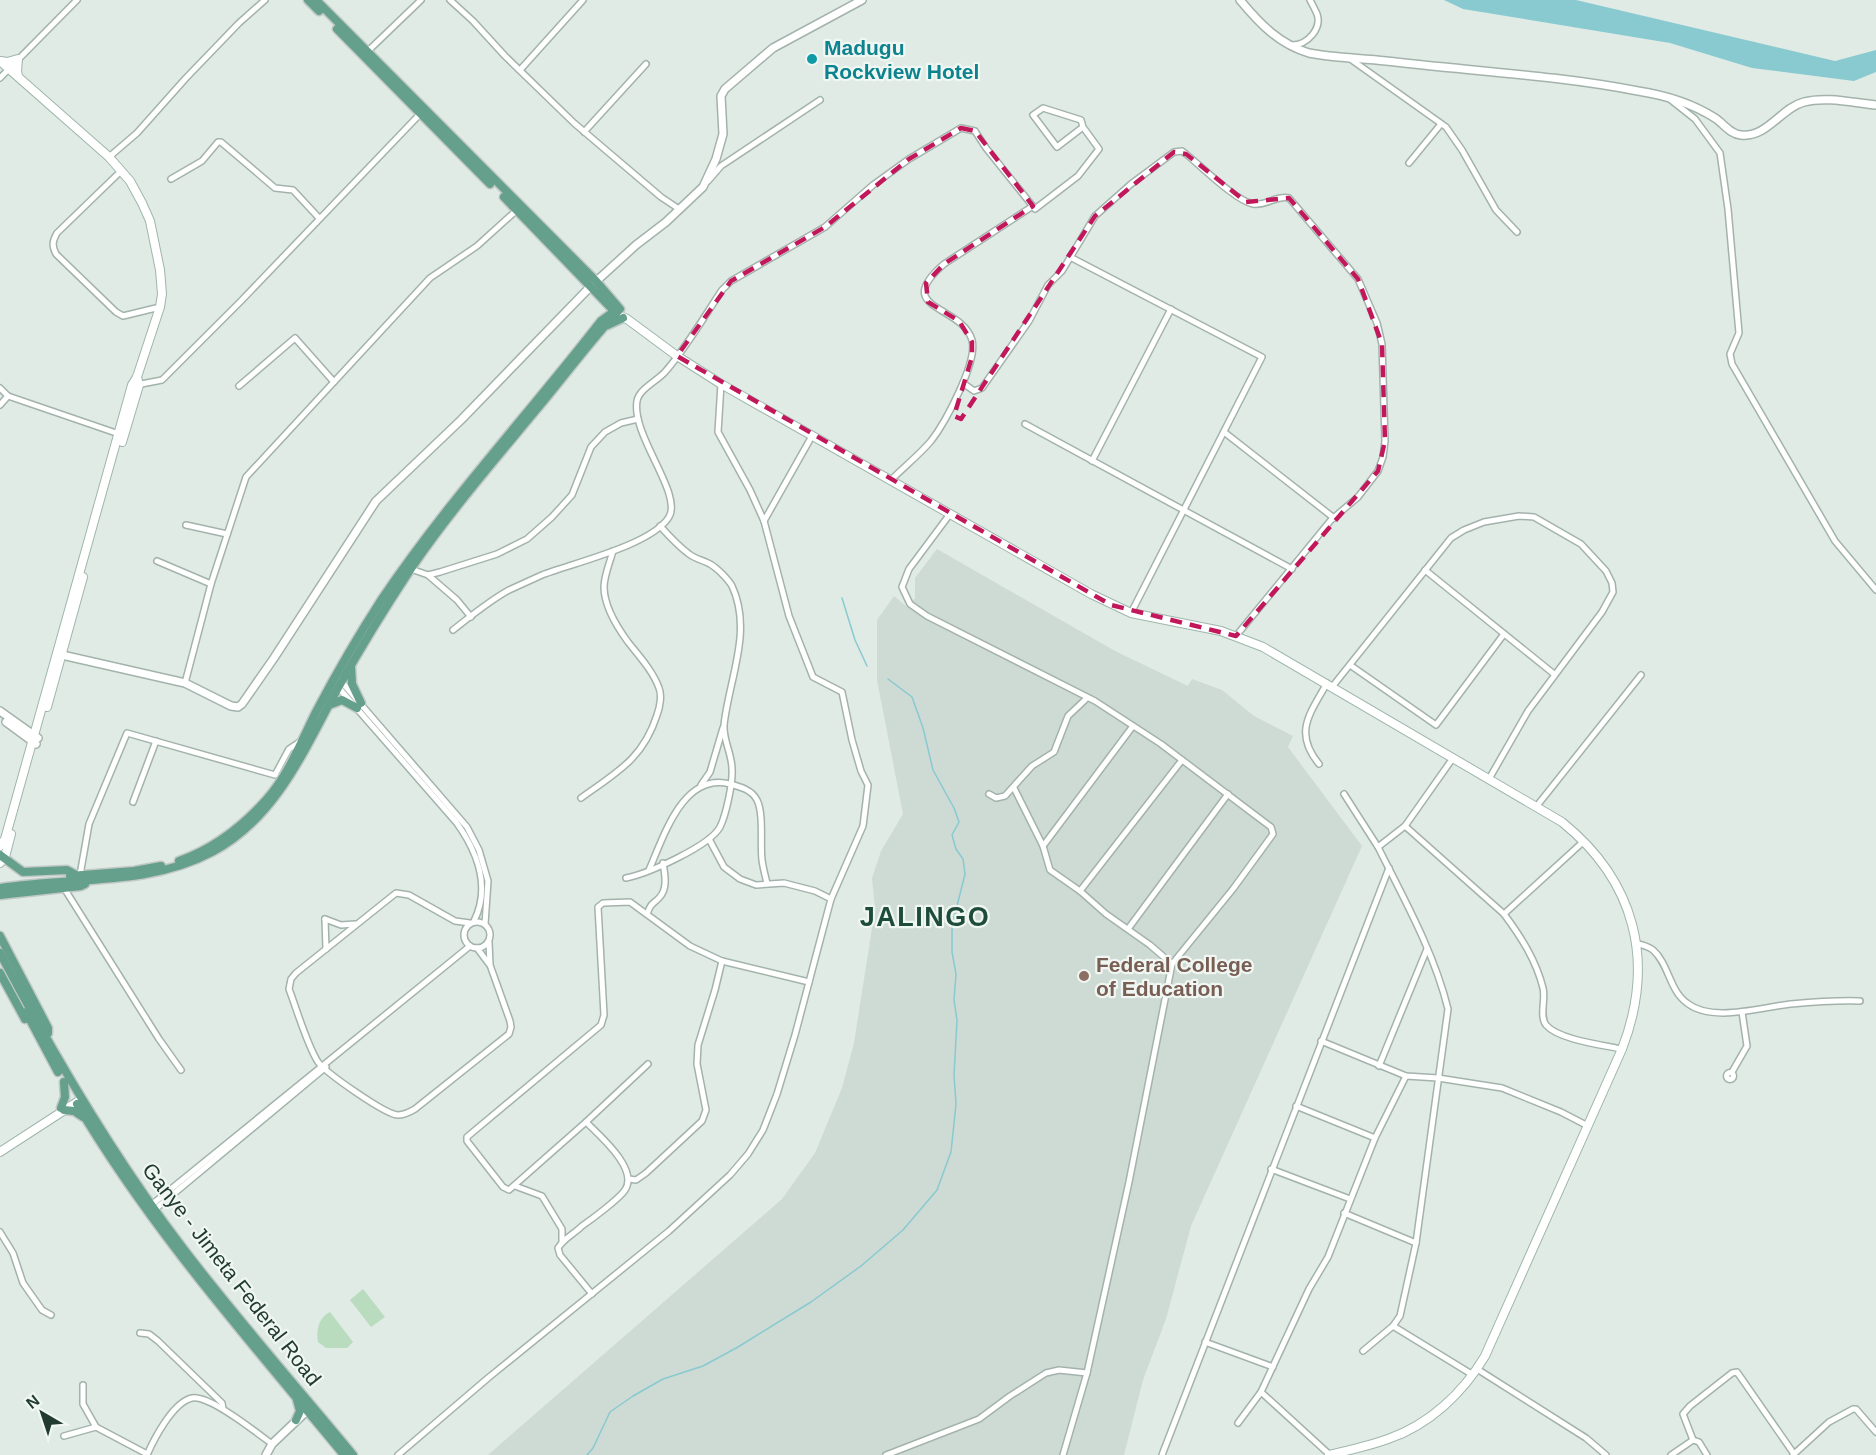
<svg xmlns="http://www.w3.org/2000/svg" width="1876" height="1455" viewBox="0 0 1876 1455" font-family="Helvetica,sans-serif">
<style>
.built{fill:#cedad4}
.green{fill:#b9dcbf}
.water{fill:#88cad0}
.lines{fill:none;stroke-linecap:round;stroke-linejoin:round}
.stream{stroke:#88cad0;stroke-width:1.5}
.minor-casing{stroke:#a3b3ac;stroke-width:8}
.tertiary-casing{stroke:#a3b3ac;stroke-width:10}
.secondary-casing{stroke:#9fb6ac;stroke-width:10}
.primary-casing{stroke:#c1c8c6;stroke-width:11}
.minor{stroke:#fff;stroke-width:5}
.tertiary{stroke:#fff;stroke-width:7}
.secondary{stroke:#fff;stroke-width:8}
.primary{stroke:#65a08c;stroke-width:8}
.marked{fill:none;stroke:#c2185b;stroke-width:4.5;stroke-dasharray:12 8;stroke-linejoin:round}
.culture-dot{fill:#0f9aa8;stroke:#f0f7f3;stroke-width:2}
.education-dot{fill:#8d6e63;stroke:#f0f7f3;stroke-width:2}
.labels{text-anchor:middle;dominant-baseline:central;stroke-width:4.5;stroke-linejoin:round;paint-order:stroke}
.culture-label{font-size:21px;font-weight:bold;fill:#0d838f;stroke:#f0f7f3;text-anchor:start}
.education-label{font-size:21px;font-weight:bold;fill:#785e54;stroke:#f0f7f3;text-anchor:start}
.street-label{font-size:21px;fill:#213b32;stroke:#f0f7f3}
.district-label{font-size:27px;font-weight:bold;letter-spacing:1.5px;fill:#1d4c3d;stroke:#f0f7f3}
</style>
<rect width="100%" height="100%" fill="#e0ebe5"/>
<path class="built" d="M937,549L1115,651L1188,686L1192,679L1222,690L1254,716L1293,736L1288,747L1362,846L1191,1226L1166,1319L1143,1380L1124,1455H488L782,1199L815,1153L842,1088L854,1043L875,909L872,878L881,851L903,814L877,680V620L894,596L907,607L915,598V578Z"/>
<g class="green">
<path d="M363,1289L385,1317L371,1327L350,1300Z"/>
<path d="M330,1312L353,1342L347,1348H326L318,1342C316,1331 318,1318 330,1312Z"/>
</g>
<path class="water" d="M1444,0H1576L1835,61L1876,50V72L1854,81L1752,68L1670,43L1463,9Z"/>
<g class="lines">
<g class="stream">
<path d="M842,598L855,640L867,666"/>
<path d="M587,1455L593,1448L610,1412L633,1396L663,1379L703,1366L738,1347L811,1302L861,1266L903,1230L937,1190L951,1152L956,1104L954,1075L957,1020L954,1000L956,974L952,952V926L965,874L963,859L956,849L952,835L959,822L954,808L933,770L923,728L912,697L888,679"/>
</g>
<g class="minor-casing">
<g id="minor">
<path d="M450,0L473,21L505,56L574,123L661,197L679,209"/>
<path d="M1292,45C1308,45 1322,28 1317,14C1315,9 1312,4 1310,0"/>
<path d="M368,51L421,0"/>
<path d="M1349,58L1446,127L1462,150L1496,210L1517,232"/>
<path d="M520,70L583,0"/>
<path d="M0,78L77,0"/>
<path d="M1671,100L1695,119L1720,153L1728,209L1739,333L1730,354L1732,364L1835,541L1876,590"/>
<path d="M584,132L646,64"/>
<path d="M109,157L137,133L186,78L239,23L265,0"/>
<path d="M1409,163L1441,124"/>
<path d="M121,171L57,233C52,242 52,246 56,254L116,312L123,316L160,307"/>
<path d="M171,179L202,161L218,142H221L275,188L293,190L319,218"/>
<path d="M708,181L721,166L820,100"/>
<path d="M1070,257L1262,357L1131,613"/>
<path d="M963,383L974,391L982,388L1029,321L1048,285L1062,271L1095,216L1131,184L1174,152L1182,151L1186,154C1201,166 1236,201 1253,204C1266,206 1277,195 1289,198L1358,279L1377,323L1382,344L1385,441L1383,457L1378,471L1358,497L1331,520L1236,636"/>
<path d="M136,385L162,380L241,301L421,113"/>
<path d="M239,386L295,338L334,382"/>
<path d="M0,388L8,396"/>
<path d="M0,405L8,396L119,434"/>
<path d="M1025,424L1292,569"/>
<path d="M1224,432L1334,518"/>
<path d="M1092,461L1171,309"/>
<path d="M891,480C904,467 919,455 931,441C945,423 978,362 972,340C961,304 891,310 944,264L1033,206"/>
<path d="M950,514L909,569L902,587L910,604L927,616L1095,701L1161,744L1251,812L1271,827L1273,834L1233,889L1172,964L1129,1182L1087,1373L1063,1455"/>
<path d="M764,521L812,436"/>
<path d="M186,525L227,534"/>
<path d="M157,561L211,584"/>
<path d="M411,569L428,575L440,572L497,554L527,539L552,517L572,495L591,447L605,432L621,423L638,419"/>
<path d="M1425,570L1554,674"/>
<path d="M428,575L457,600L471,617"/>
<path d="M453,630C471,616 489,601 509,590C520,585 531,580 542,575C573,563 652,545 669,517C683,494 631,435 637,401C639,389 657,381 665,372C686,348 704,317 722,290L731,281L825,227L873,185L909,159L961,128L975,131L986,148L1035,209L1078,176L1099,149L1083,127L1057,147L1033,115L1043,108L1081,120L1083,127"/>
<path d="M1350,665L1436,725L1504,634"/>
<path d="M340,680L467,827L479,850L488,881L485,924"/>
<path d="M185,683L211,584L246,477L430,278L477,246L518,209"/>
<path d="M338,687L456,822C477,851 491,887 474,921"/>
<path d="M1332,687L1451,538L1464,530L1484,522L1519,516L1534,517L1581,544L1606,571L1612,583L1613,592L1602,612L1528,711L1489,779"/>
<path d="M1319,764C1293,732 1310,714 1327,683"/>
<path d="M701,785L710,772L723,728"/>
<path d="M1014,788L1043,846L1050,870L1080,891L1106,914L1150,945L1172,964"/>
<path d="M989,794L996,798L1005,796L1032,766L1054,752L1068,716L1087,698"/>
<path d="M1344,794L1378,847"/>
<path d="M581,798C617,772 643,759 657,715C660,707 662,695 659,688C653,671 639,656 628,642C617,627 604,606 604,587C604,576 610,562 613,551"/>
<path d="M133,802L156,741"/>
<path d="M1536,807L1641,675"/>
<path d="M1405,826L1504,914C1521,937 1536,960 1543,988C1546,999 1539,1016 1546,1025C1559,1040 1603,1045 1622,1049"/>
<path d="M709,839L724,867L740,879L756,885L784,883L815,891L831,899"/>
<path d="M1043,846L1133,726"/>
<path d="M649,870C664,836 683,772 730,784C741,787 752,790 757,800C764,814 760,843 762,860C763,868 765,875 767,883"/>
<path d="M80,875L89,824L127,733L275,775L289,749L301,741"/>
<path d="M626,878C647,874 710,846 720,827C726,815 733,783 732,769C732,754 723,740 724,725C729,679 753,631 732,586C728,579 717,568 710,564C703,560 695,559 689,554C678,546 669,536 660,526"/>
<path d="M64,888L159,1039L181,1070"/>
<path d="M1080,891L1182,760"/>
<path d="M647,914C651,903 652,905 659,898C668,889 665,875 663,863"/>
<path d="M1504,914L1584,841"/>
<path d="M325,919L341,925L355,924"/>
<path d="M325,919L326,949"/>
<circle cx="477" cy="935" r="13"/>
<path d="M470,923L455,921L409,895L396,893L296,973L291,979L289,989C297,1010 307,1045 318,1062C326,1073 386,1115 398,1115C405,1115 410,1112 415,1109L509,1034L511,1027L510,1021L490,965L489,942"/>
<path d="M1128,929L1228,794"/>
<path d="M1636,943C1641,945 1648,946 1653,950C1669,964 1669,990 1687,1003C1712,1023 1761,1007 1791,1004C1813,1002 1837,1000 1860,1001"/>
<path d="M477,948L489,964"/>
<path d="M1321,1041L1406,1076L1438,1078L1502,1088L1561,1112L1588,1126"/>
<path d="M1379,1066L1427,949"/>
<path d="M1732,1072L1747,1046L1742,1012"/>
<circle cx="1730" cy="1076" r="3.5"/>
<path d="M1296,1106L1375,1138"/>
<path d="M586,1122L648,1064"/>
<path d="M1271,1169L1350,1199"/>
<path d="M629,1179L636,1180L646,1173L702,1121L706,1110L697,1064L698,1045L715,990L722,961"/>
<path d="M515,1186L542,1196L562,1229V1241"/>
<path d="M150,1206L470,946"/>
<path d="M153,1211L326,1067"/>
<path d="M1344,1213L1416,1243"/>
<path d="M0,1232L13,1253L23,1283L42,1310L51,1315"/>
<path d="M592,1294L560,1255L558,1248C564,1238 574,1234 582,1226C592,1219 619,1199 625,1190C639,1169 600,1136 586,1122L509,1190L503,1187L467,1141V1137L601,1025L604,1015L598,907L603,903L630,902L690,946L722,961L809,982"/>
<path d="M1393,1326L1473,1375"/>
<path d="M140,1333L149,1334L158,1341L222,1403L223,1409"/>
<path d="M1205,1342L1273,1367"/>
<path d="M1363,1351L1393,1326L1400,1316L1416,1243L1448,1009C1434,952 1404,899 1378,847L1405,826L1453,758"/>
<path d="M1477,1369L1586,1438L1606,1455"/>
<path d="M83,1385V1404L96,1427L147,1454"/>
<path d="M1261,1392L1330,1455"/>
<path d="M1238,1423L1261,1392L1309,1289L1328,1257L1375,1138L1406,1076"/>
<path d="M64,1436L96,1427"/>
<path d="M1693,1440L1683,1414L1690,1406L1732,1373L1737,1372L1794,1454"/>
<path d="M147,1455C154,1439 173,1402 192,1398C210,1395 257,1433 272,1444"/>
<path d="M398,1455L488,1378L669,1231L730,1175L748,1154L763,1130L777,1094L795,1035L831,899L863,826L868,785L861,771L852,740L842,692L813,677L789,616L764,521L750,490L718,432L721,384"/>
<path d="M886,1455L979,1419L1010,1396L1046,1373L1059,1370L1087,1373"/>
<path d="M1162,1455L1389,868"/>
<path d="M1671,1455L1693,1440L1699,1442L1707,1455"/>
<path d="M1793,1455L1829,1422L1853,1409H1856L1876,1432"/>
</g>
</g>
<g class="tertiary-casing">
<g id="tertiary">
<path d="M1240,0C1260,24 1279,44 1309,53C1334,58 1360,58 1386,61C1470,71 1555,75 1638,91C1664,95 1693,104 1715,118C1724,124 1730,134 1741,135C1767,138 1781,108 1804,102C1826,96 1854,103 1876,105"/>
<path d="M62,655L185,683L231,706L238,707L242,704L274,658L376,501L461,420L591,286L636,245L666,222L703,187L716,159L723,134L721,96L725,89L773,48L862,0"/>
<path d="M0,711L38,738"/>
<path d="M6,722L36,744"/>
<path d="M266,1455L272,1444L311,1407"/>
</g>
</g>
<g class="secondary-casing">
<g id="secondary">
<path d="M0,61L109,157L130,181L142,203L150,221L160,270L162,294L160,307L137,377L132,385L5,839L0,846"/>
<path d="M1,61L7,62L18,59L17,71L18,76"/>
<path d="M618,315L627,319L677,356L721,384L1091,594L1131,613L1221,631L1263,647L1562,822C1635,881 1656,961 1622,1049L1485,1356C1463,1393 1429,1425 1388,1439C1369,1446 1349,1450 1329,1455"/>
<path d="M122,442L139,385L137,377"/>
<path d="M47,707L83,577"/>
<path d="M0,863L5,857L11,834"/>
<path d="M0,1152L77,1102"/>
</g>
</g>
<g class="primary-casing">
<g id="primary">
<path d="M308,0L319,11"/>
<path d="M337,29L490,184"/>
<path d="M504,197L616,313"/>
<path d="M608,325L623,318"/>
<path d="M351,666L352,684L361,703"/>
<path d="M329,705L342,700L357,708"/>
<path d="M0,855L23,872L67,870L76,875"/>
<path d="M179,861C213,849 243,826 267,799C289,774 301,742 316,712C336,674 358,636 382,599C448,501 528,415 601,321L612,313"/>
<path d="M70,876L134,871L161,866"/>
<path d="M0,888C72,876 146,887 212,852C278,817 305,747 339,686C361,647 385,608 410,570C448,514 493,462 536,410C564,377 590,341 620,309L596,281L316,0"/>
<path d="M0,895L81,886L85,884"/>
<path d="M0,936L48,1028V1033"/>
<path d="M0,953C54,1056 112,1155 182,1247C236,1318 296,1386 353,1455"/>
<path d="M0,973L25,1019"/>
<path d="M26,1012L58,1072"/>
<path d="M77,1104C152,1231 251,1342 344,1455"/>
<path d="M61,1108L65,1097L64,1082"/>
<path d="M64,1110L74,1111L83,1117"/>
<path d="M296,1420L300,1411L297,1400"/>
</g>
</g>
<use href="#minor" class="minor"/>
<use href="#tertiary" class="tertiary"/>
<use href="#secondary" class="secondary"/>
<use href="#primary" class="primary"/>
</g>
<path class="marked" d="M961,128L975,131L1033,206L944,264L926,283L928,302L959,321L972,342V357L954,416L961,419L1095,216L1174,152L1186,154L1246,202L1289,198L1358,279L1382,344L1385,441L1378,471L1236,636L1111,605L677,356L731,281L825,227L909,159Z"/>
<circle class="culture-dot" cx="812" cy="59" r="6"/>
<circle class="education-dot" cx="1084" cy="976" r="6"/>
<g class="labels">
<g class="culture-label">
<text x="824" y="47">Madugu<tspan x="824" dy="24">Rockview Hotel</tspan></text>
</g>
<g class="education-label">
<text x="1096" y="964">Federal College<tspan x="1096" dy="24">of Education</tspan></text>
</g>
<g class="street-label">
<text transform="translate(232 1274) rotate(52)">Ganye - Jimeta Federal Road</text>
</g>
<g class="district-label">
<text x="925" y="917">JALINGO</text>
</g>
</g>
<g transform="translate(42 1413) rotate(321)" stroke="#f0f7f3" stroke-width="4.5" paint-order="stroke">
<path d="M0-4.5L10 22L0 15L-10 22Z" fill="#213b32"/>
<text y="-9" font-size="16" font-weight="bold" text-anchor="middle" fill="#213b32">N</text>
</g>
</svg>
